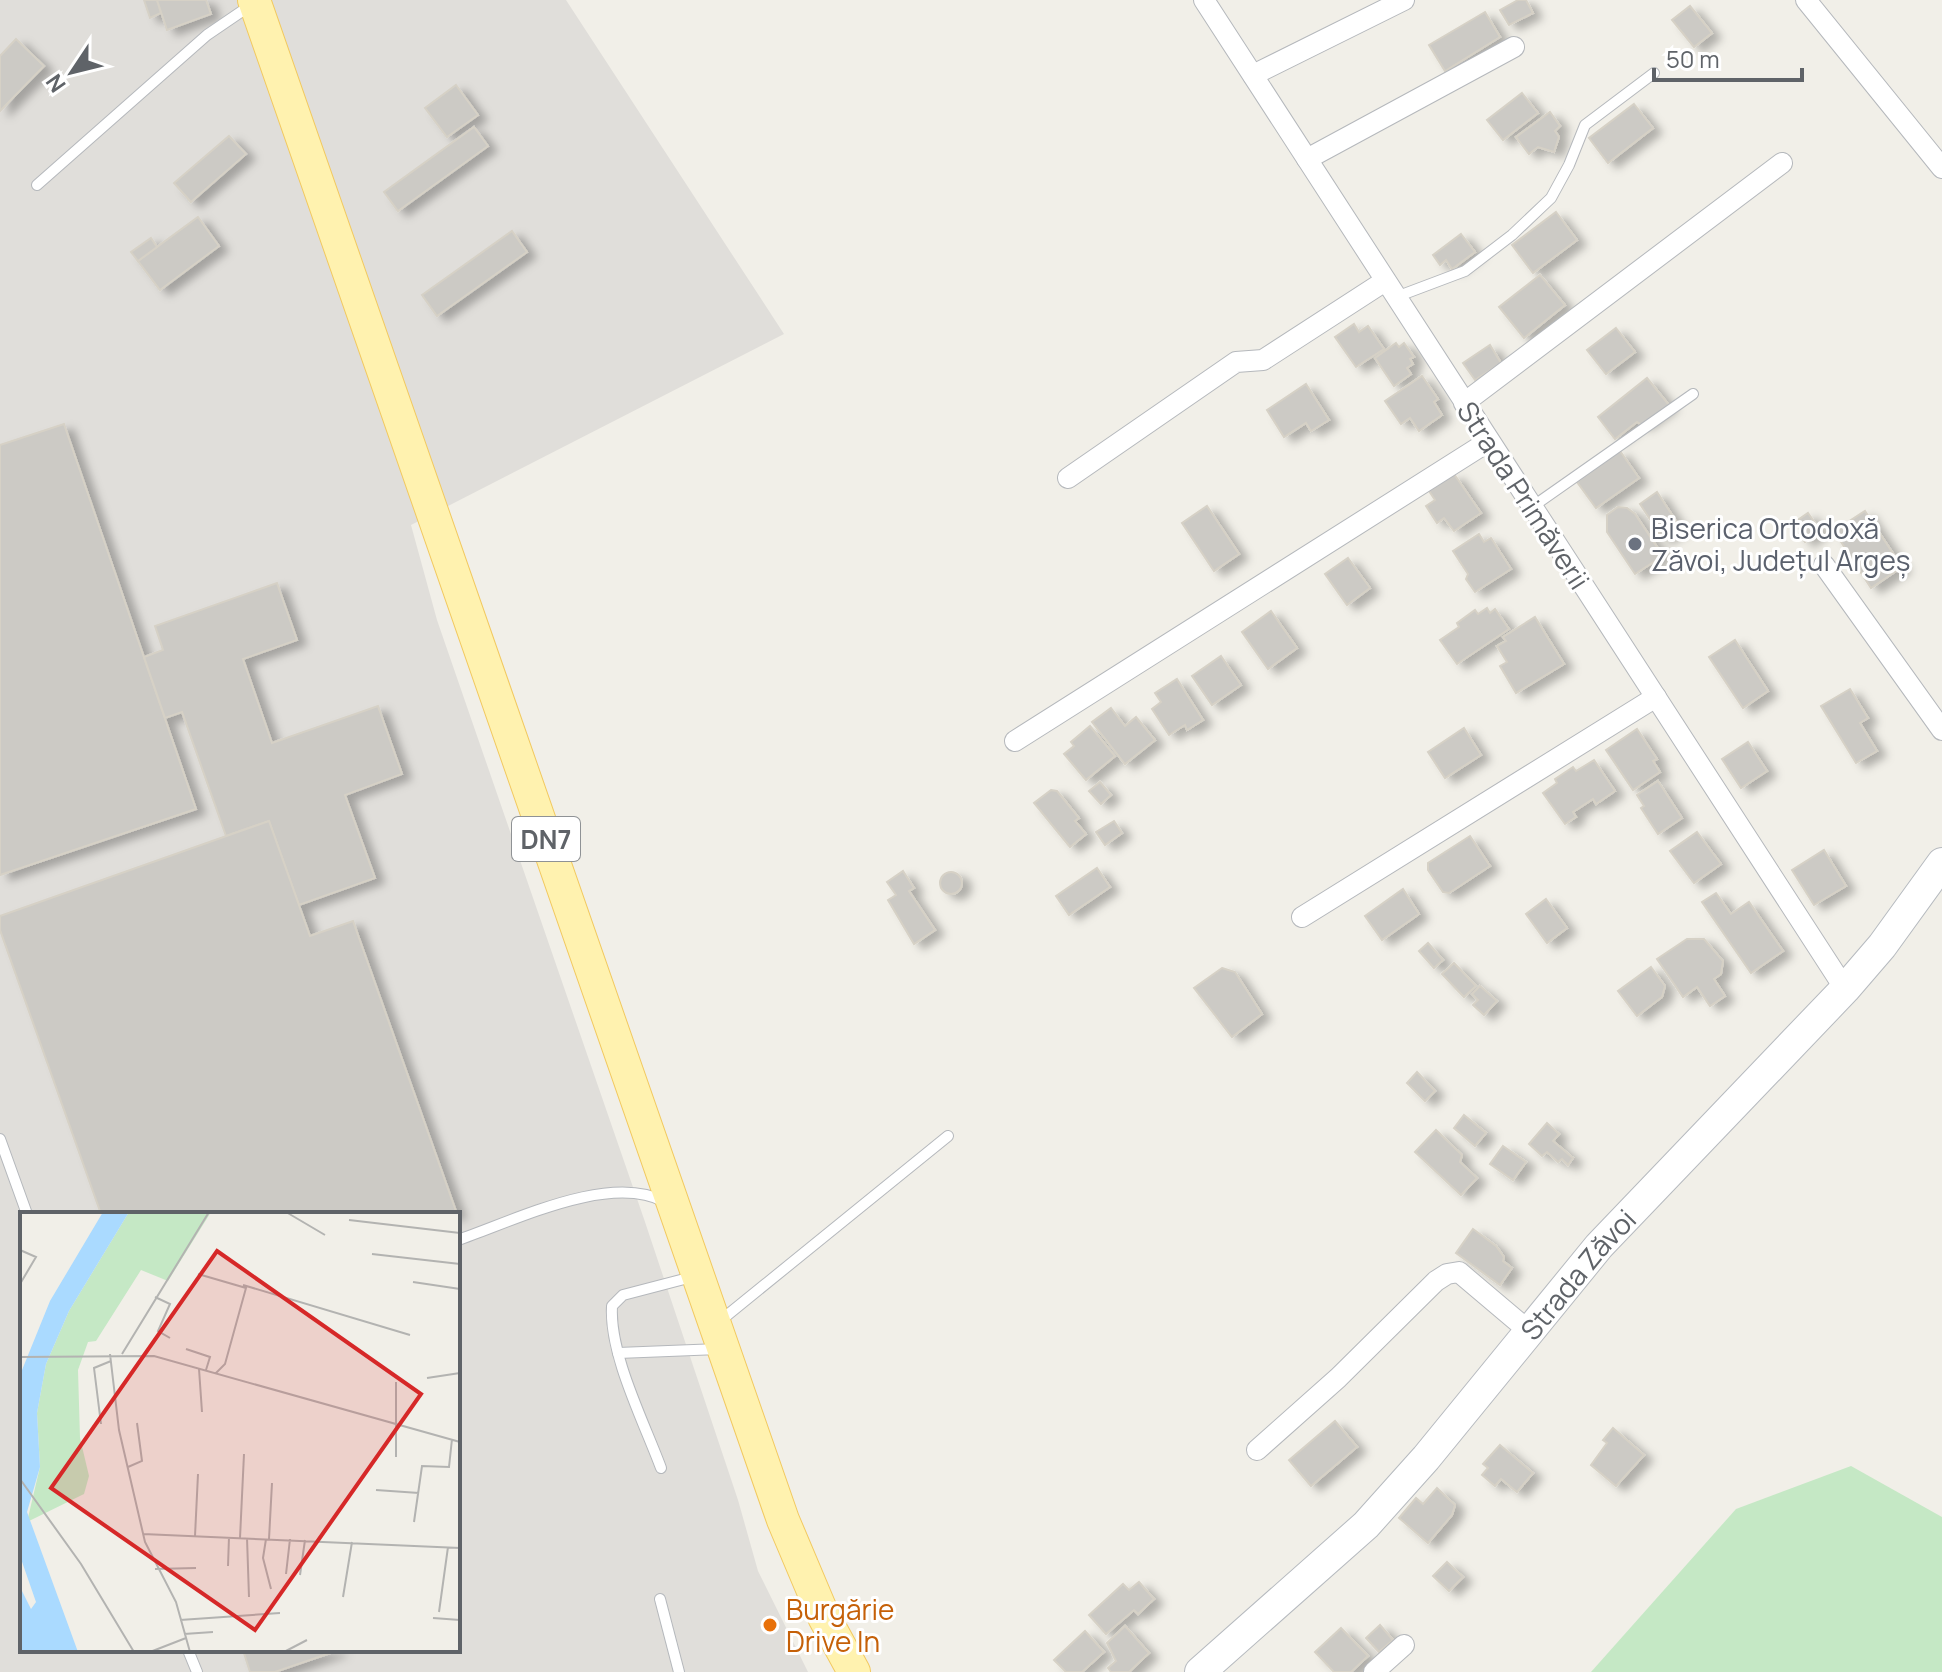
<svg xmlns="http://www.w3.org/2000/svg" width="1942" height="1672" viewBox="0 0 1942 1672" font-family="Manrope,sans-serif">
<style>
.industrial{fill:#e0deda;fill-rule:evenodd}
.green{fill:#c5e8c5}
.building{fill:#cccac5;stroke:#d6d1c6;stroke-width:2;filter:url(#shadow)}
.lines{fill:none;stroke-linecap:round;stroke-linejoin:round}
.lane-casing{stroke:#b5b8bc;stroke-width:12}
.street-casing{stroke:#b5b8bc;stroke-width:22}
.secondary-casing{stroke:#b6babf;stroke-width:32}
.primary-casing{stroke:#f2c960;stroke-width:34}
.lane{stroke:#fff;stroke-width:10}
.street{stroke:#fff;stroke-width:20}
.secondary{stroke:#fff;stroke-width:30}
.primary{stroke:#fff2af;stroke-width:32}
.worship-dot{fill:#6b7280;stroke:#fff;stroke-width:3}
.food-dot{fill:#e8710a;stroke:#fff;stroke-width:3}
.labels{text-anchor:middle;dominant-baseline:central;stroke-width:6;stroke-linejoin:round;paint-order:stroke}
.shield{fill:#fff;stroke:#8f9295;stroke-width:2}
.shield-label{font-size:26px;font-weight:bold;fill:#5f6368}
.street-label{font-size:28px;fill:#5f6368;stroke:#fff}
.worship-label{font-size:28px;fill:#5b616d;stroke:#fff;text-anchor:start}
.food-label{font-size:28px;fill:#c56008;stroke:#fff;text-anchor:start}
.inset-road{fill:none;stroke:#b3b3b1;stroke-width:2}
.view{fill:#d62828;fill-opacity:0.15;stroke:#d62828;stroke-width:4}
.inset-edge{fill:none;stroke:#5f6368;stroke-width:4}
</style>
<defs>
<filter id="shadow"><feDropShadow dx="9" dy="5" stdDeviation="4" flood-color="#0004"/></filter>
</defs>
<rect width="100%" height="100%" fill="#f1efe8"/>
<path class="industrial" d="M0,0H566L784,334L411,525L437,620L644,1219L738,1500L758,1571L808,1672H0ZM22,1214H458V1650H22Z"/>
<path class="green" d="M1851,1466L1942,1517V1672H1591L1736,1509Z"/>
<g class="building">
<path d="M144,0H157L161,13L150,18Z"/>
<path d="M157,0H206L211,14L167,30Z"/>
<path d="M1518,0H1526L1533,13L1509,25L1500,10Z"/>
<path d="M1690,6L1712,33L1694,47L1672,20Z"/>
<path d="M1485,12L1500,37L1445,71L1429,45Z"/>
<path d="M16,39L44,66L0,111V56Z"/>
<path d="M456,85L478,115L447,137L425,108Z"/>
<path d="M1522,93L1538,113L1503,140L1487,120Z"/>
<path d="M1634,104L1653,128L1608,163L1589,138Z"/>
<path d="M1550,112L1560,126L1555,131L1559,137L1554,152L1538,147L1529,154L1516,137Z"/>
<path d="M474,127L488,146L398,211L384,192Z"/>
<path d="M229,136L246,154L191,202L174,183Z"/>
<path d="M1556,212L1577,240L1533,273L1512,245Z"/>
<path d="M198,217L219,246L160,290L138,261Z"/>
<path d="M512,231L527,252L437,316L422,295Z"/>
<path d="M1461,234L1475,252L1452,269L1446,260L1440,265L1433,255Z"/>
<path d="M151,238L157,247L138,261L131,252Z"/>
<path d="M1540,275L1565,305L1524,338L1499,307Z"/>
<path d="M1354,324L1359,332L1368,326L1384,349L1356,367L1335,337Z"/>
<path d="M1616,328L1635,352L1606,374L1587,350Z"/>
<path d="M1396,343L1399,347L1404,343L1414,357L1410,359L1413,364L1407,368L1411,374L1394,386L1375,358Z"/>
<path d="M1490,345L1501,363L1475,380L1463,363Z"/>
<path d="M1422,376L1438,399L1434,402L1442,415L1419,431L1410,418L1401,424L1385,401Z"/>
<path d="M1647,378L1669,405L1642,425L1637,422L1615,439L1598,417Z"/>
<path d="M1306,384L1329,420L1311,431L1306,423L1284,437L1267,410Z"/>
<path d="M64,424L196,809L0,875V445Z"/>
<path d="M1620,451L1639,478L1596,508L1577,482Z"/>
<path d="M1454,474L1481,513L1454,531L1444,518L1437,523L1426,506L1435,500L1429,491Z"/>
<path d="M1657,492L1680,527L1663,539L1640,504Z"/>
<path d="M1207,506L1239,554L1214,571L1182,523Z"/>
<path d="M1618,507L1627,508L1635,514L1663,556L1635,574L1607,532V515Z"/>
<path d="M1865,511L1902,567L1871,588L1834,531Z"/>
<path d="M1808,513L1820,530L1805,542L1792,524Z"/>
<path d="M1479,534L1484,542L1491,538L1511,569L1475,592L1466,579L1468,574L1453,551Z"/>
<path d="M1348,558L1370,588L1347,605L1325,574Z"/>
<path d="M277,583L297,640L243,659L272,743L378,706L402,774L345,795L375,878L299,905L269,821L226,836L182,712L165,718L144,657L163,650L155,626Z"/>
<path d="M1487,608L1490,613L1495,609L1509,629L1457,664L1440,640L1459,627L1457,623L1475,610L1478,614Z"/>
<path d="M1271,611L1297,648L1268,669L1242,632Z"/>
<path d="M1535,617L1564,664L1516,693L1500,666L1507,662L1497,646L1506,641L1503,637Z"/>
<path d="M1735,640L1768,691L1743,708L1709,657Z"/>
<path d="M1221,656L1241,685L1212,705L1192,676Z"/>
<path d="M1177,679L1203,720L1187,730L1185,725L1169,735L1152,709L1161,702L1155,693Z"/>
<path d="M1850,689L1868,718L1860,723L1877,751L1856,763L1821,706Z"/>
<path d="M1111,708L1125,726L1136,717L1155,740L1125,764L1092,722Z"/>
<path d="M1090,726L1115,756L1086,780L1064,754L1074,746L1071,742Z"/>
<path d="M1464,728L1481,755L1445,778L1428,752Z"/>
<path d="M1637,729L1657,759L1653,761L1660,772L1633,790L1606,750Z"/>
<path d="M1748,742L1767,771L1741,788L1722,759Z"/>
<path d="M1594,760L1615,791L1596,804L1593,799L1573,812L1576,817L1565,824L1543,793L1557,783L1555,779L1573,767L1576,771Z"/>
<path d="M1658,781L1682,818L1658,834L1641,808L1644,806L1637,795Z"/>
<path d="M1100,782L1111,795L1101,804L1089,791Z"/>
<path d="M1051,790L1057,791L1079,818L1075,821L1086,834L1070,847L1034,803Z"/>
<path d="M269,821L310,936L353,921L457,1214H101L0,930V916Z"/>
<path d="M1114,821L1122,833L1105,845L1096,832Z"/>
<path d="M1697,832L1721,864L1694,883L1670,851Z"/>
<path d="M1470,836L1490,866L1449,893L1443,892L1428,870V863Z"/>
<path d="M1824,850L1846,886L1814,905L1792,870Z"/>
<path d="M1097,868L1110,887L1069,915L1056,896Z"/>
<path d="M903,871L914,888L909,891L935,930L914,944L888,900L896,895L887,882Z"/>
<circle cx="951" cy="883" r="11"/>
<path d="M1403,889L1419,914L1382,940L1365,916Z"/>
<path d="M1716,893L1731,914L1749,902L1783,951L1751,973L1702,902Z"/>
<path d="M1546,899L1567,928L1547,943L1526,914Z"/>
<path d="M1687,939H1704L1723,961L1721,974L1714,979L1725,996L1710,1006L1697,987L1683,997L1657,959Z"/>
<path d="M1428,943L1443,960L1434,968L1419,951Z"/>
<path d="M1454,963L1476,986L1464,997L1442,974Z"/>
<path d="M1651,967L1665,986L1662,997L1637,1016L1618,991Z"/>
<path d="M1222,968L1235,972L1262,1014L1232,1037L1194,988Z"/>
<path d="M1480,986L1497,1001L1484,1015L1473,1005L1478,1000L1472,994Z"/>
<path d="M1417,1072L1435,1091L1425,1101L1407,1083Z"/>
<path d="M1464,1115L1486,1133L1475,1146L1454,1128Z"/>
<path d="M1547,1123L1559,1134L1553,1141L1573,1158L1568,1165L1562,1159L1558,1162L1547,1152L1542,1156L1529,1144Z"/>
<path d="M1436,1130L1462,1155L1460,1162L1477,1178L1461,1195L1415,1152Z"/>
<path d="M1503,1146L1526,1162L1513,1180L1490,1164Z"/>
<path d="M1473,1229L1496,1246L1504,1257L1503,1261L1512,1268L1500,1285L1456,1253Z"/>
<path d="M1335,1421L1357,1447L1311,1486L1289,1460Z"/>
<path d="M1613,1428L1644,1455L1616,1486L1591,1465L1607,1443L1603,1440Z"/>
<path d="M1500,1445L1533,1473L1517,1492L1501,1479L1495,1486L1482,1475L1488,1468L1483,1464Z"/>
<path d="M1437,1488L1455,1505L1452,1515L1428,1543L1399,1518L1416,1498L1423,1504Z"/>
<path d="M1447,1562L1463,1577L1449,1591L1433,1576Z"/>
<path d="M1139,1582L1154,1599L1138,1614L1134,1610L1106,1634L1089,1615L1123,1584L1129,1590Z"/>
<path d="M1380,1625L1393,1640L1379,1652L1366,1638Z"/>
<path d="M1125,1626L1149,1653L1129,1672H1111L1108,1668L1116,1661L1107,1643Z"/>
<path d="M1341,1628L1368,1656L1351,1672H1334L1315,1652Z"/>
<path d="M1085,1631L1104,1652L1082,1672H1066L1054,1660Z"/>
<path d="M243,1650H339L275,1672H250Z"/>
</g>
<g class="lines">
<g class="lane-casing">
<g id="lane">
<path d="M37,185L207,35L251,5"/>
<path d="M1396,297L1465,271L1512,235L1551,198L1569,165L1585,125L1654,73"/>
<path d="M1532,507L1693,394"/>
<path d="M0,1139L27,1214"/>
<path d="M458,1240C514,1221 610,1172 665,1202"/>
<path d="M720,1321L948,1136"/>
<path d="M618,1353L719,1349"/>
<path d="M661,1468C644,1422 609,1354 612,1306L623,1295L692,1277"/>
<path d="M660,1599L679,1672"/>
<path d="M188,1650L197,1672"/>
</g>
</g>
<g class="street-casing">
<g id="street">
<path d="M1204,0L1845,989"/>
<path d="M1806,0L1942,168"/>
<path d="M1253,75L1404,0"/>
<path d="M1307,159L1514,47"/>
<path d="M1464,403L1782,163"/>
<path d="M1068,478L1236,362L1263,360L1385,281"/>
<path d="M1824,565L1942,730"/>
<path d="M1015,741L1489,441"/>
<path d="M1302,917L1656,697"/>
<path d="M1257,1450L1338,1378L1436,1281L1447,1274L1459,1272L1530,1332"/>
<path d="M1374,1672L1404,1645"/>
</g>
</g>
<g class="secondary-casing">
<g id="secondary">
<path id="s1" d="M1200,1672L1366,1525L1426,1458L1599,1246L1845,989L1882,946L1942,863"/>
</g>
</g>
<g class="primary-casing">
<path id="primary" d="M254,0L783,1520L824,1617L854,1672"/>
</g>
<use href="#lane" class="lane"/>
<use href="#street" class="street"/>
<use href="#secondary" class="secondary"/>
<use href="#primary" class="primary"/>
</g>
<circle class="worship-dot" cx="1635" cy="544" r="8"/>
<circle class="food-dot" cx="770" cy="1625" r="8"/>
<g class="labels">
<rect class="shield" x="512" y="817" width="68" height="44" rx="6"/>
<g class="shield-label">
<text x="546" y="839">DN7</text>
</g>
<g class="street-label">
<text transform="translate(1524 495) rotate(57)">Strada Primăverii</text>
<text stroke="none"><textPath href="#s1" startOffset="550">Strada Zăvoi</textPath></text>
</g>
<g class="worship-label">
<text x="1651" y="528">Biserica Ortodoxă<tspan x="1651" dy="32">Zăvoi, Județul Argeș</tspan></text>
</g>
<g class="food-label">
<text x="786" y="1609">Burgărie<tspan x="786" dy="32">Drive In</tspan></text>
</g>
</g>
<g transform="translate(20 1212)">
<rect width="440" height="440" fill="#f1efe8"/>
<path d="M109,0H191L148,69L121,58L76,129L68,130L58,158L60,226L69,264L64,282L7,310L20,255L17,201L26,152L49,99Z" fill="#c5e8c5"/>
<path d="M83,0H109L49,99L26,152L17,201L20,255L7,300L58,440H0V375L11,397L16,390L0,344V163L30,89Z" fill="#aadaff"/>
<path class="inset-road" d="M266,0L305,23M329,8L440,21M0,38L16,45L0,72M352,42L440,52M178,62L226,76L205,152L196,161M393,70L440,77M223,73L390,123M135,85L150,92L138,119L150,126M166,137L190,145L186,158M90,142L99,218L125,330L156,390L170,440M102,142L189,0M0,145L134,144L440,230M179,157L182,200M407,166L440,161M376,170V245M81,212L74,156L91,149M108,255L122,249L117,211M0,267L61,352L114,440M356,278L399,281M394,310L402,254L429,255L432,227M123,322L440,336M175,324L178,262M220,326L224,242M227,326L229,385M246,327L243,346L251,377M249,327L252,271M208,354L209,325M135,357L176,356M266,362L270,327M280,363L285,328M323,385L332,330M419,400L428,335M413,406L440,408M160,408L260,401M164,422L193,420M130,440L166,426M264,440L287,428"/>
<path class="view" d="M197,39L401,182L235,418L31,276Z"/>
<rect width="440" height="440" class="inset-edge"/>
</g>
<g transform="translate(72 72) rotate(235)" stroke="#ffffff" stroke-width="6" paint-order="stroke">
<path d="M0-6L14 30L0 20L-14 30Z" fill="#5f6368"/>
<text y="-12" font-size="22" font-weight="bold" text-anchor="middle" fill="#5f6368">N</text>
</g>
<path d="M1654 68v12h148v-12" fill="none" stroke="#5f6368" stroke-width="4"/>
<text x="1666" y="68" font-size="24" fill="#5f6368" stroke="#ffffff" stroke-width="6" paint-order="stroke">50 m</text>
</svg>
